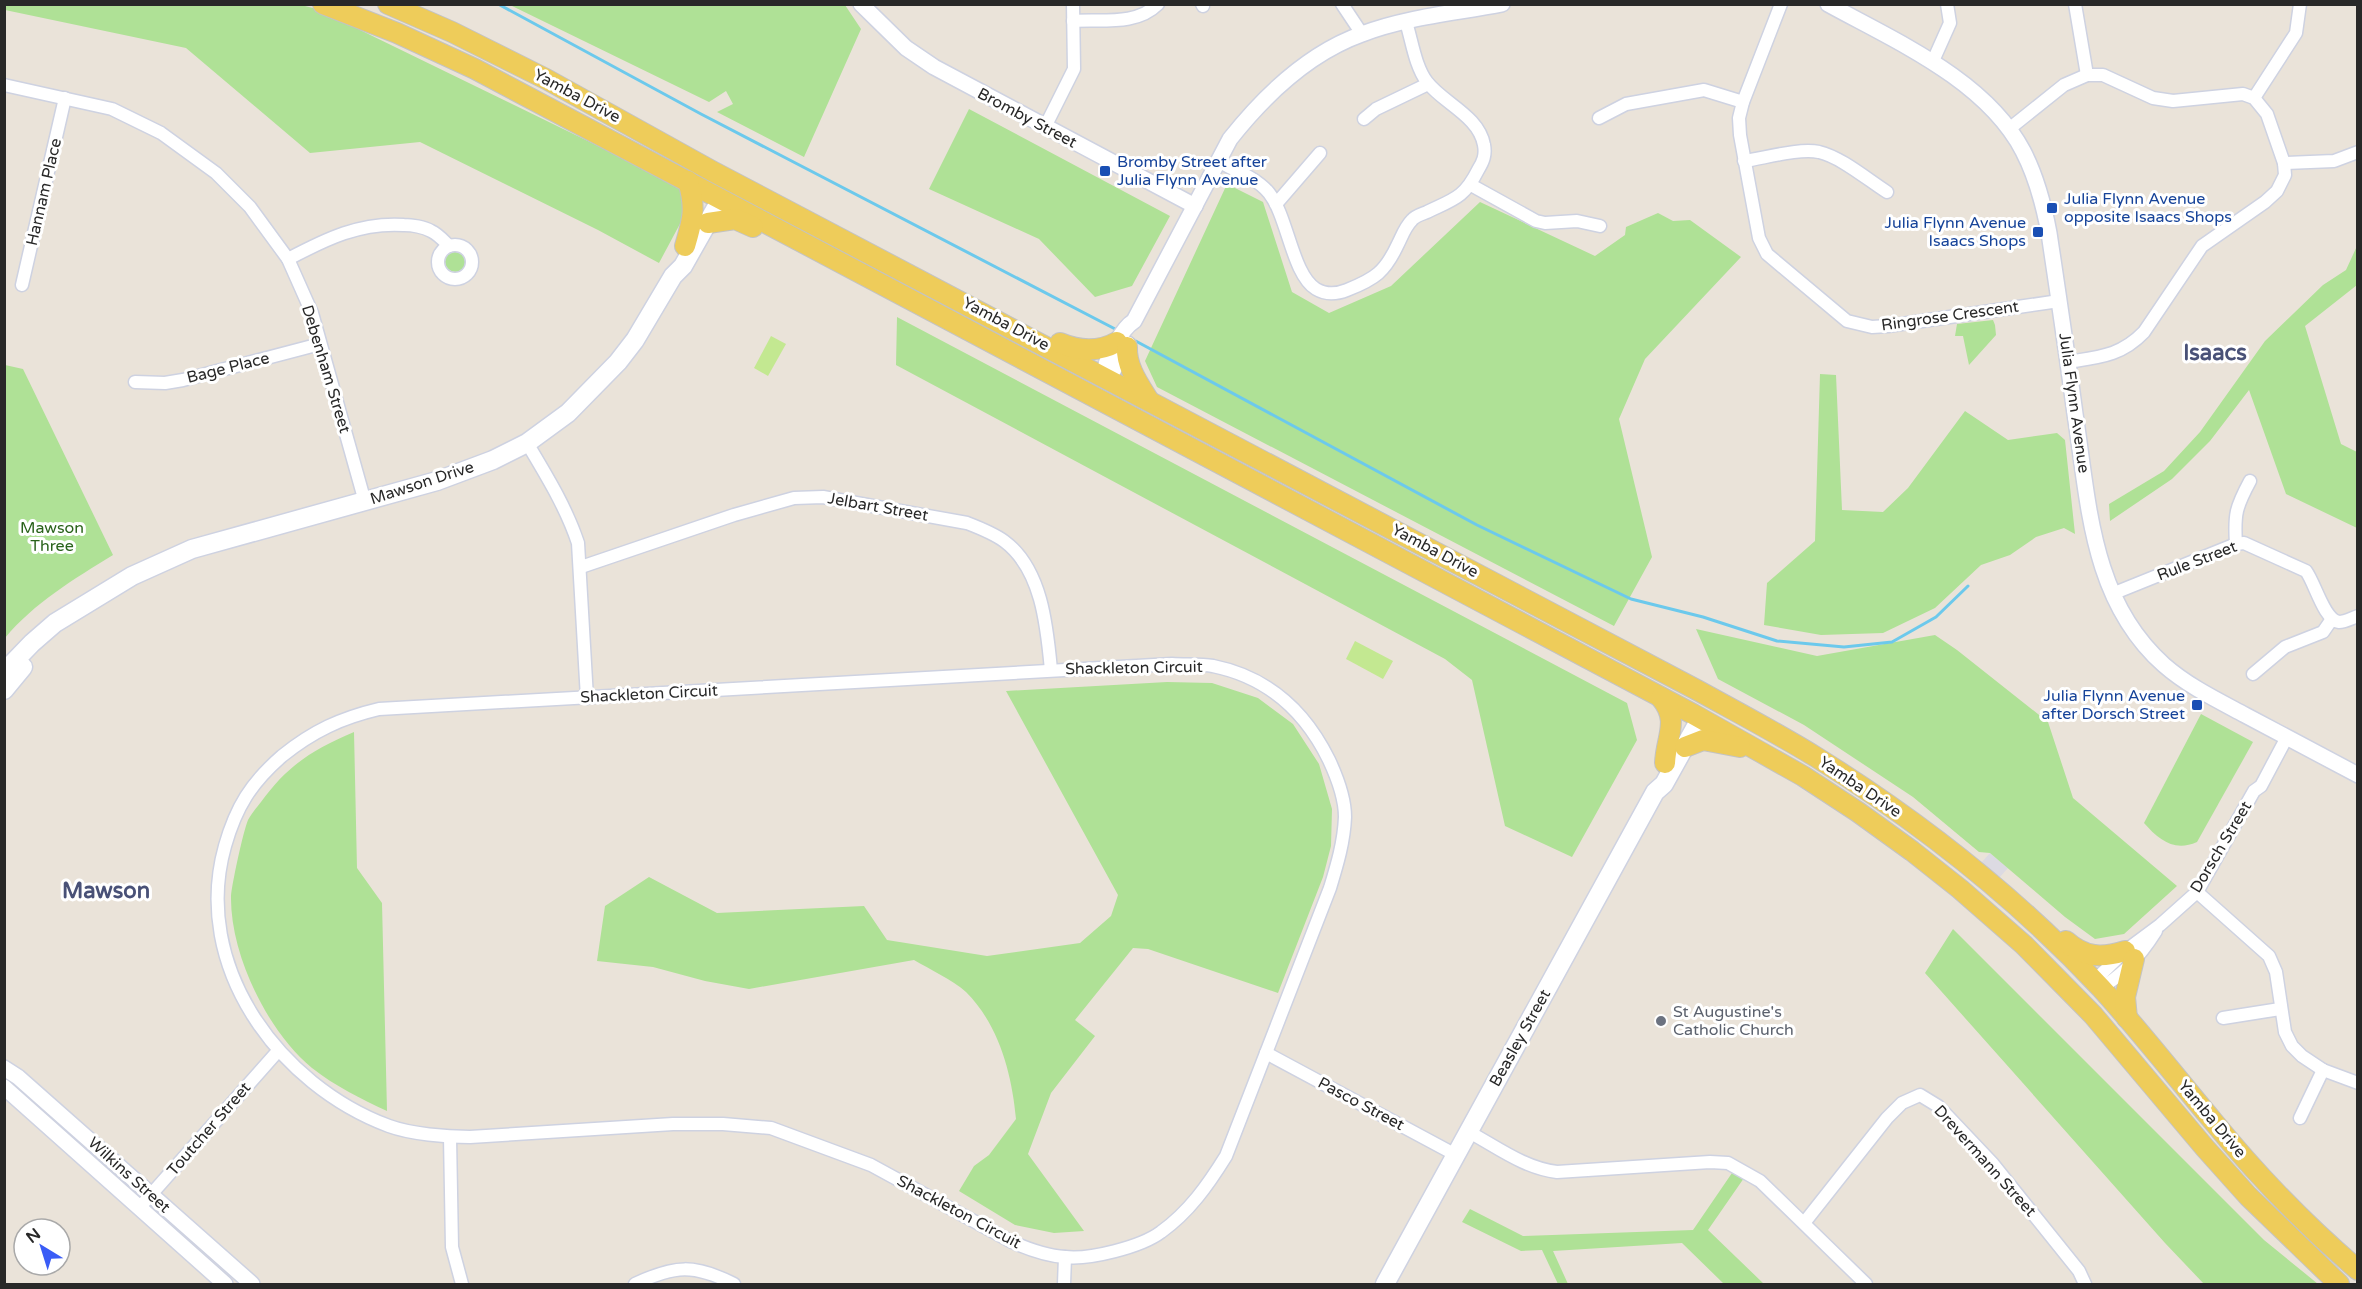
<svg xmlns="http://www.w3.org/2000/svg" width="2362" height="1289" viewBox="0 0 2362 1289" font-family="'Varela Round',sans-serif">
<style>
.industrial{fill:#dcdae2}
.green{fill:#afe196}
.pitch{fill:#c3e891}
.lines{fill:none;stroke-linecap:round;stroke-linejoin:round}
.stream{stroke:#6cc9ec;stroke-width:3}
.minor-casing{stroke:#ced2e1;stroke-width:15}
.tertiary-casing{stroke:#ced2e1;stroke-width:18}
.secondary-casing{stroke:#ced2e1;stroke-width:21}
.primary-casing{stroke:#c3c3c3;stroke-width:22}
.minor{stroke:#fff;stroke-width:12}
.tertiary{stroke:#fff;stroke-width:15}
.secondary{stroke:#fff;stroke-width:18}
.primary{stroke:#eecc5a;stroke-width:20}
.transit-dot{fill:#1a4fb4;stroke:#fff;stroke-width:2}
.worship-dot{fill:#6b7280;stroke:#fff;stroke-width:2}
.labels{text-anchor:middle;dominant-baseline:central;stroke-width:6;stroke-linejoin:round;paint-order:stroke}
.street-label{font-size:16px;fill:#282828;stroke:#fff}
.transit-label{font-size:16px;fill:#164399;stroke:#fff;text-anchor:start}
.park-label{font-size:16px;fill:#29621a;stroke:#fff}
.worship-label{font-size:16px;fill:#5b616d;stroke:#fff;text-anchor:start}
.district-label{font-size:22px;font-weight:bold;fill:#495177;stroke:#fff}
</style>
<rect width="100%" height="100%" fill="#eae3d9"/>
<path class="industrial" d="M1990,853L2008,868L1999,878L1981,863Z"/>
<g class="green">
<path d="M5,4L301,5L317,9L678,185L689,207L659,263L598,230L420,142L310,153L186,48L5,10Z"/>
<path d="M773,4L781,6L845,5L861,29L804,157L717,112L733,104L726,91L709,102L510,5Z"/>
<path d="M969,109L1170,216L1132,286L1095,297L1039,239L929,189Z"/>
<path d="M1227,184L1263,202L1292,292L1329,313L1391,286L1480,202L1595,256L1625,235L1626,227L1658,213L1673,221L1690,220L1741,257L1645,359L1619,419L1652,557L1614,626L1157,387L1145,361Z"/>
<path d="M2357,246V285L2305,326L2341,444L2357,452V528L2286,494L2249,390L2210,441L2172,479L2110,521L2109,504L2164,471L2200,432L2265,341L2323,285L2346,270Z"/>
<circle cx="456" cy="261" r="11"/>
<path d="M897,317L1627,703L1637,740L1572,857L1505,826L1472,680L1445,659L896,365Z"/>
<path d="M1993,320L1995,325L1996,335L1969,365L1963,336H1955L1957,324Z"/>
<path d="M5,365L23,369L113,555C74,579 34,603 5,638Z"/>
<path d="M1820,374L1836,375L1842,510L1883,512L1908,488L1965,411L2008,440L2057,433L2065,440L2075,534L2064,528L2036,537L2010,555L1981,565L1935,608L1883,633L1821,635L1764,625L1767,583L1815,541Z"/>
<path d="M1696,629L1817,656L1935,635L1957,650L2048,722L2073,798L2177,886L2124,934L2095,939L2065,917L1990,853L1979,852L1913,797L1804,725L1718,679Z"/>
<path d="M1167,682L1212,683L1258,698L1293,724L1319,764L1332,809L1331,846L1323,877L1278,993L1148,949L1133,948L1075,1020L1095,1036L1051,1093L1028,1154L1084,1231L1054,1233L1015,1225L959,1191L974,1166L989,1155L1016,1119C1012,1074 999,1025 966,992C953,980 929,969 914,960L749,989L705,981L653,967L597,961L605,906L649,877L717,913L864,906L887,940L987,956L1080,943L1111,916L1118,895L1006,691Z"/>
<path d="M2201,714L2253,742L2197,842C2174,852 2159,840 2144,823Z"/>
<path d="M354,732L357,868L382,903L387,1111C361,1099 335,1086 312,1068C267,1031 230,954 231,896C232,884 243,832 248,820C251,814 257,807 261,802C288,765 312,750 354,732Z"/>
<path d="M1953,929L2264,1240L2318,1284H2204L2165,1243L1925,973Z"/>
<path d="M1732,1173L1744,1178L1708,1230L1764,1284H1724L1682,1243L1553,1251L1568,1284H1558L1542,1250L1521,1251L1462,1222L1470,1209L1523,1236L1693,1230Z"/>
</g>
<g class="pitch">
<path d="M771,336L786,344L768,376L754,368Z"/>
<path d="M1355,641L1393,661L1383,679L1346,659Z"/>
</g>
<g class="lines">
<g class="stream">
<path d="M498,4L701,114L1119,331"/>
<path d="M1132,339L1477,525L1631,599L1703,617L1777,641L1844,647L1892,642L1936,617L1968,586"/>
</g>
<g class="minor-casing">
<g id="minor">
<path d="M1202,4L1203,6"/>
<path d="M1342,4L1362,34"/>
<path d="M1781,4L1743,102L1739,118L1740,135L1759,238L1767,254L1847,321L1872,327L1888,326L2059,301"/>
<path d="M2075,4L2087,75"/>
<path d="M1073,21C1102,19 1136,26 1158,4"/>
<path d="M1933,61L1950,23L1947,4"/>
<path d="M4,85L112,109L161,133L216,173L250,207L288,259L312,313L365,502"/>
<path d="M2254,98L2296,33L2300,4"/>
<path d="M1599,118L1626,104L1704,90L1743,102"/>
<path d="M1364,119L1376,109L1428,84"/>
<path d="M1045,127L1074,69L1073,4"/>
<path d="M2009,129L2064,85L2087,75H2103L2153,98L2173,101L2243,94L2254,98L2267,114L2284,163L2285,175L2277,191L2265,202L2202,246L2144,332C2121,356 2099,357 2068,362"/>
<path d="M1744,161C1765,158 1799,148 1819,152C1841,157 1868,180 1887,192"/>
<path d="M1219,162C1235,170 1257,178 1269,193C1288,217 1292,274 1316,289C1326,295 1337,294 1347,290C1375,279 1385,272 1398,244C1402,236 1405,227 1412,220C1415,216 1422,214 1427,212C1454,199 1464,198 1478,170C1483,162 1486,155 1484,145C1479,116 1443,103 1427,82C1415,66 1412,41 1406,22"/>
<path d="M2284,163L2334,161L2358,152"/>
<path d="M1471,185L1536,221L1545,223L1577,221L1600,226"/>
<path d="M1276,204L1320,153"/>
<circle cx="455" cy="262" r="17"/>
<path d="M288,259C326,239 360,222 404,225C412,225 424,227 431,231C438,234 444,241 449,246"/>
<path d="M22,285L65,98"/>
<path d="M135,382L165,383L183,380L320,344"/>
<path d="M527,443C546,475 566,507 578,543L587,698"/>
<path d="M2236,544C2234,514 2236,507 2250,481"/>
<path d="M581,567L734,515L794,498L823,497L967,523C980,528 993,533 1004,541C1042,569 1047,627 1051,670"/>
<path d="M2112,594L2236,544L2244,543L2306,571C2315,583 2324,620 2339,622C2345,622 2352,618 2358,616"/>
<path d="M1172,664C1185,665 1200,664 1213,666C1267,677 1305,711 1329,760C1337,777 1345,798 1345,817C1344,842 1337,865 1330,888L1226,1156C1208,1185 1189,1212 1161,1232C1141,1247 1089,1260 1065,1257C1047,1256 1028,1249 1012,1242L871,1165L771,1128L723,1124H673L470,1137C446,1137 411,1134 389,1126C279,1085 191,966 225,846C236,807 251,783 282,756C313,731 341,718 379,709Z"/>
<path d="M2253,674L2285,647L2323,632L2332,619"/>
<path d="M2197,892L2269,956L2276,972L2285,1032L2292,1046L2302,1056L2323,1070L2358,1083"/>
<path d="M2094,981L2125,951L2160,925L2197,892L2254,791L2261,786L2287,737"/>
<path d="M2100,988C2123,976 2142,953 2156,931"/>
<path d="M2223,1018L2280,1009"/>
<path d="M1266,1053L1456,1155"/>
<path d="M2300,1118L2323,1070"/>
<path d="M1469,1132C1497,1147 1524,1168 1557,1172L1710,1162L1728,1163L1760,1181L1866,1284"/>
<path d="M450,1137L452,1247L462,1284"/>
<path d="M140,1207L278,1051"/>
<path d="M1804,1223L1887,1118L1902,1103L1920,1095L1938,1106L1993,1164L2079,1271L2085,1284"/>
<path d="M635,1284C675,1265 694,1264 734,1284"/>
<path d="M1064,1284L1065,1257"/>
</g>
</g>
<g class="tertiary-casing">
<g id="tertiary">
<path d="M861,4L906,48L934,67L1195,206"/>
<path d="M1828,4C1895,41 1986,80 2023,151C2036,176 2044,206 2049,233C2058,293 2067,354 2075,414C2089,504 2091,600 2164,665C2188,686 2217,700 2245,715C2282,735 2320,755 2358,775"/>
<path d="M1104,375C1104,361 1122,328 1134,321L1230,139C1264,96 1309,53 1362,34C1406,17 1456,13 1502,4"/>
<path d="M1109,378L1128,344"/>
<path d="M4,1068L18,1077L252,1284"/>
<path d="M4,1087L225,1284"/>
</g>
</g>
<g class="secondary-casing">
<g id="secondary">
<path d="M4,672L32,643L55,623L132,576L192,549L437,481L493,460L527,443L568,413L618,362L635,340L673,276L683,266L721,199"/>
<path d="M4,690L23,667"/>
<path d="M1385,1284L1655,792L1664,784L1700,719"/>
</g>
</g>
<g class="primary-casing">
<g id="primary">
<path d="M323,4L397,33L475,69L1693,714L1803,776L1858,812L1912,851L1960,889L2024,945L2093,1015L2205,1148L2248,1196L2339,1284"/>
<path d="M388,4L452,32L546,79L712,171L1697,690C1737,712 1777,733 1816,757C1920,822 2017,898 2101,988C2140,1031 2175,1076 2212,1120C2256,1174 2305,1225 2358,1270"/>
<path d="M708,223L735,219L753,227"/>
<path d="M685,246C693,219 696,208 688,181"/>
<path d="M1060,343C1079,351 1099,352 1117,342"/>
<path d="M1127,347C1126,366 1138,383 1148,399"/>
<path d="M1661,698C1680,721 1666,737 1665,763"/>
<path d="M1685,747L1703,740L1740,747"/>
<path d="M2066,941C2085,958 2102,958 2125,951"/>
<path d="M2127,1018L2125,997L2134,959"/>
</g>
</g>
<use href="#minor" class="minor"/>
<use href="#tertiary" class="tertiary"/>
<use href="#secondary" class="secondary"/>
<use href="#primary" class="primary"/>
</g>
<g class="transit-dot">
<rect x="1099" y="165" width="12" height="12" rx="3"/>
<rect x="2046" y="202" width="12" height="12" rx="3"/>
<rect x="2032" y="226" width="12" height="12" rx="3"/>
<rect x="2191" y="699" width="12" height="12" rx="3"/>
</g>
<circle class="worship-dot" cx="1661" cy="1021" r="6"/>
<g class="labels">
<g class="street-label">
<text transform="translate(577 96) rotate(28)">Yamba Drive</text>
<text transform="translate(1027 118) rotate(28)">Bromby Street</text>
<text transform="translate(44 192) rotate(-77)">Hannam Place</text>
<text transform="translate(1950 316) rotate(-8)">Ringrose Crescent</text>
<text transform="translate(1006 324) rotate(28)">Yamba Drive</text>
<text transform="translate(228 368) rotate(-14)">Bage Place</text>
<text transform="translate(326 369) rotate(73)">Debenham Street</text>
<text transform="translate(2074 403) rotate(82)">Julia Flynn Avenue</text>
<text transform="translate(422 483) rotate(-18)">Mawson Drive</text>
<text transform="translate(878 507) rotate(10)">Jelbart Street</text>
<text transform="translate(1435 551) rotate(28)">Yamba Drive</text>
<text transform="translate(2197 561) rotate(-21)">Rule Street</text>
<text transform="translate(1134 668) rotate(-1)">Shackleton Circuit</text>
<text transform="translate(649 694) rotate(-3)">Shackleton Circuit</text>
<text transform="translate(1860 787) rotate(34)">Yamba Drive</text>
<text transform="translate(2221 847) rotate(-59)">Dorsch Street</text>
<text transform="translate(1520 1038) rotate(-61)">Beasley Street</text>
<text transform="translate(1361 1104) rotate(28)">Pasco Street</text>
<text transform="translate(2212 1119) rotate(50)">Yamba Drive</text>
<text transform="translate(209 1129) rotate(-49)">Toutcher Street</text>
<text transform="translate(1985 1161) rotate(48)">Drevermann Street</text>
<text transform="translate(129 1175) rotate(42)">Wilkins Street</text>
<text transform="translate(959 1212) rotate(28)">Shackleton Circuit</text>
</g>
<g class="transit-label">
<text x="1117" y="162">Bromby Street after<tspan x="1117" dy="18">Julia Flynn Avenue</tspan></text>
<text x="2064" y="199">Julia Flynn Avenue<tspan x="2064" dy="18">opposite Isaacs Shops</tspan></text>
<text x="2026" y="223" text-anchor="end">Julia Flynn Avenue<tspan x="2026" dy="18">Isaacs Shops</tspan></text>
<text x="2185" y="696" text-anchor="end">Julia Flynn Avenue<tspan x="2185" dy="18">after Dorsch Street</tspan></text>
</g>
<g class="park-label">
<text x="52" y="528">Mawson<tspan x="52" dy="18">Three</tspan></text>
</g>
<g class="worship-label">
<text x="1673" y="1012">St Augustine's<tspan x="1673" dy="18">Catholic Church</tspan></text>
</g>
<g class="district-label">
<text x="2215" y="353">Isaacs</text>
<text x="106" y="891">Mawson</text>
</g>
</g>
<rect width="2362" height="1289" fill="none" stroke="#282828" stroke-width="12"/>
<g transform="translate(42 1247) rotate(322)"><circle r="28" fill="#ffffff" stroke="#a9a9a9" stroke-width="1.5"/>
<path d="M0-4.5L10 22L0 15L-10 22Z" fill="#3a5cf6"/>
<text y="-9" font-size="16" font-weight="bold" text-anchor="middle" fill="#282828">N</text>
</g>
</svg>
